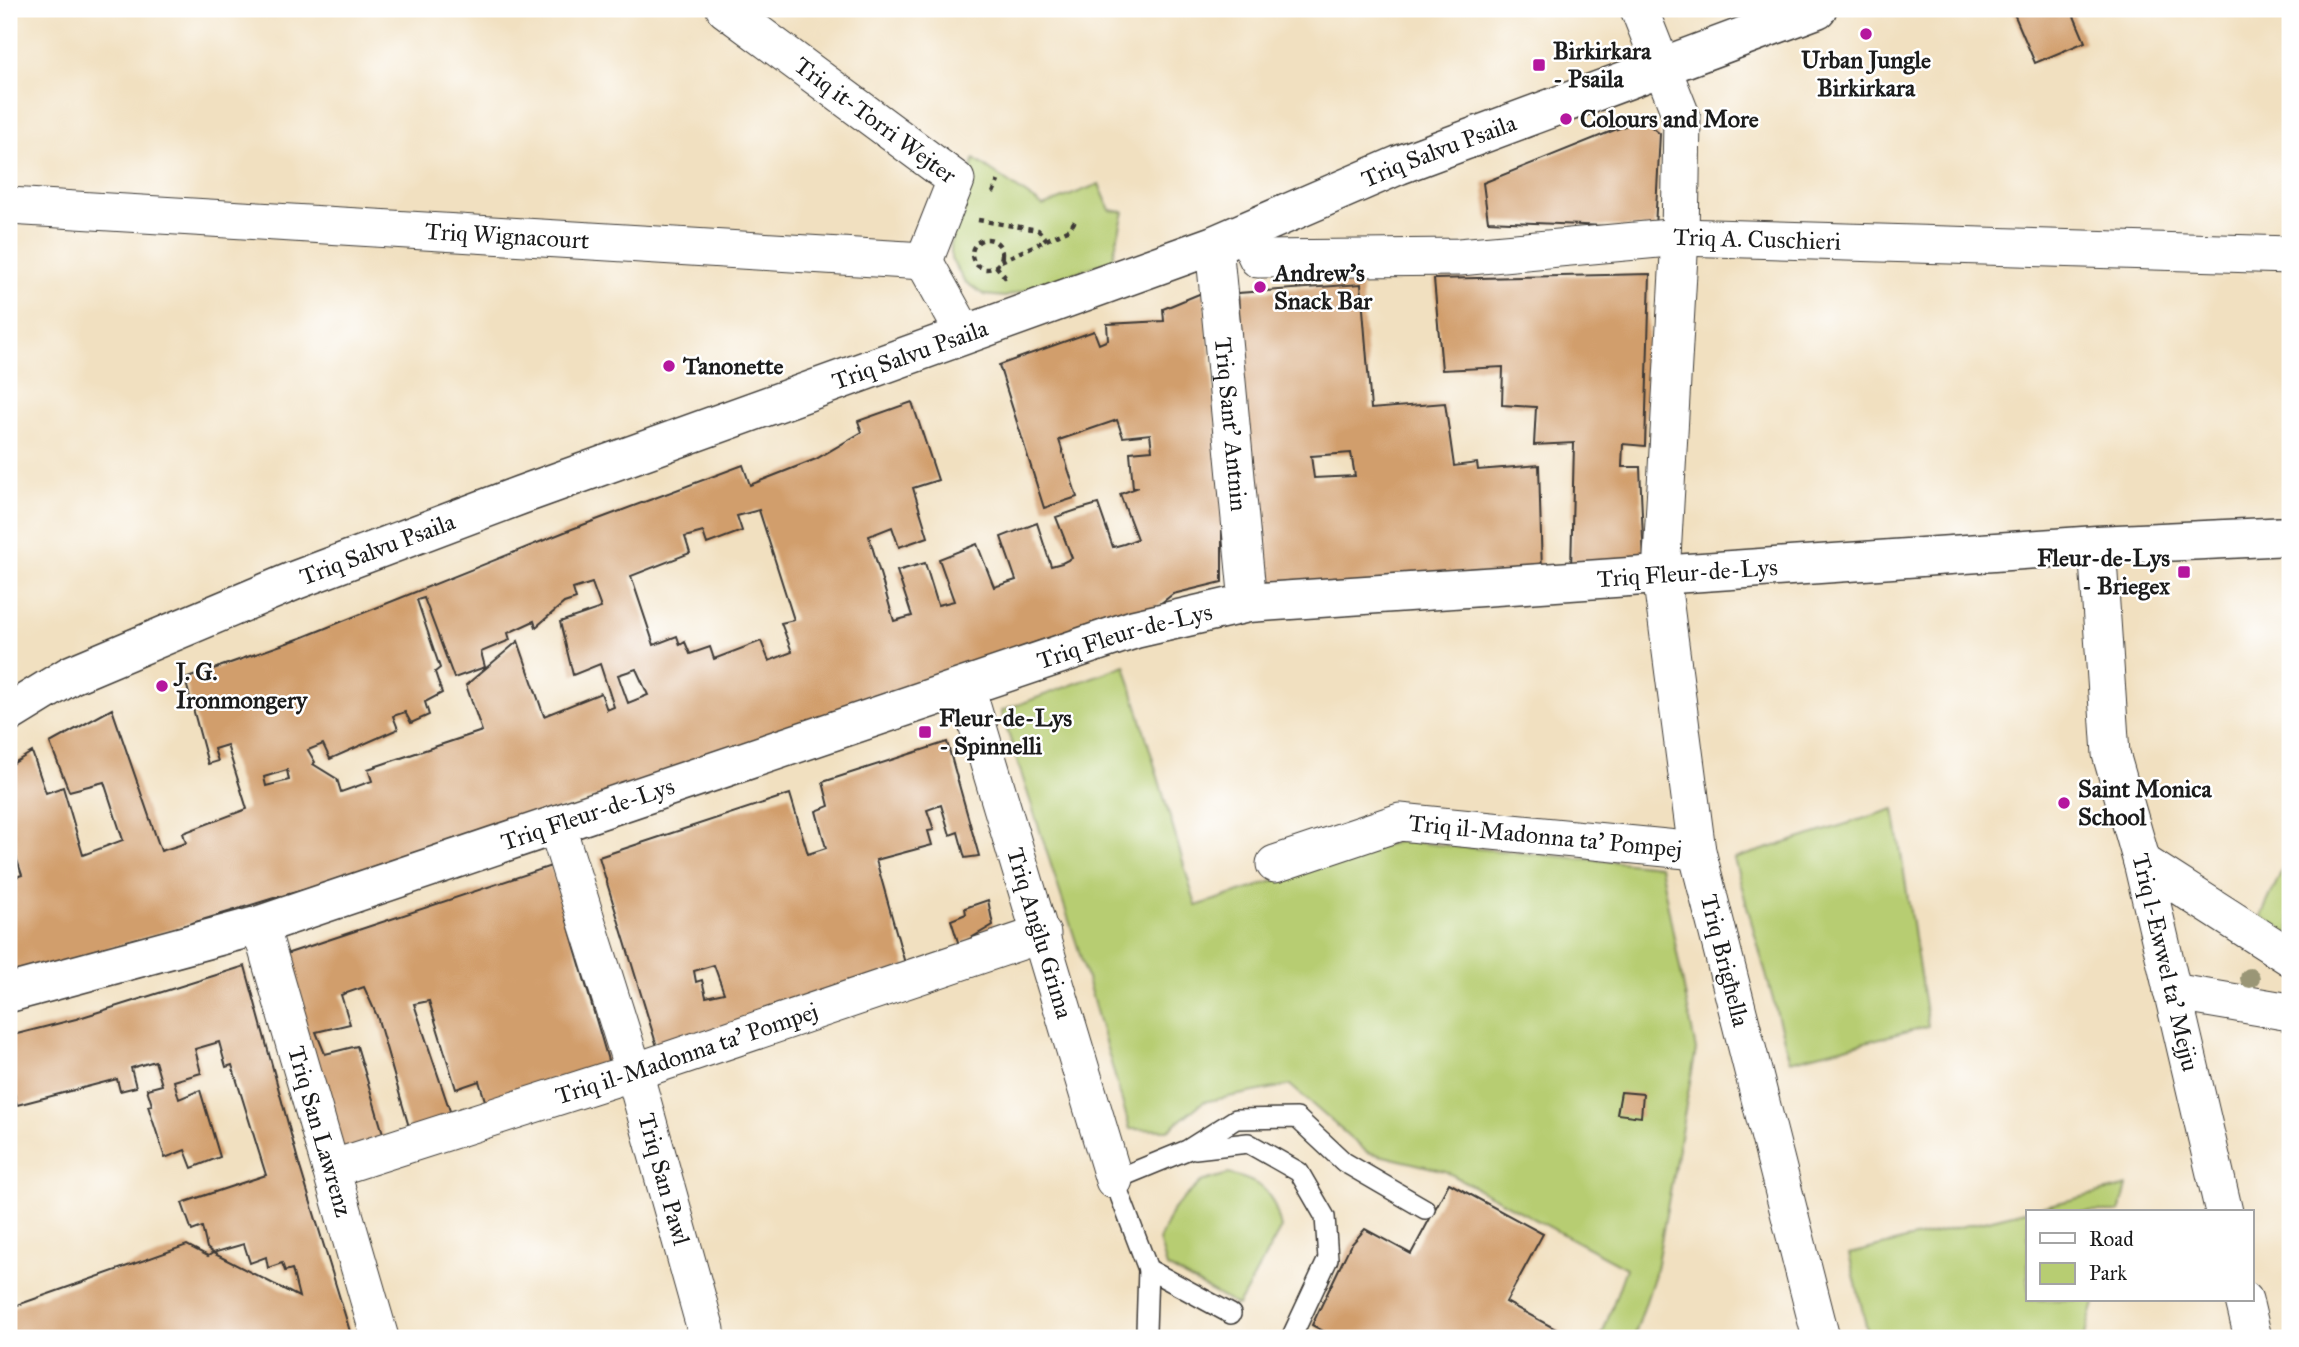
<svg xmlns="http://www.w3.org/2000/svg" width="2299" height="1347" viewBox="0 0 2299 1347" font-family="'IM FELL Great Primer',serif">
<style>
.green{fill:#b7cd72;stroke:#6a7447;stroke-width:2}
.building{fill:#d19e6c;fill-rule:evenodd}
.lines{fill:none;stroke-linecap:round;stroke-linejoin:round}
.service-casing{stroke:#3c3935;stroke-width:22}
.minor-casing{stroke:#3c3935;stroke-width:39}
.secondary-casing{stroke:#3c3935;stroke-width:41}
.path{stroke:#3c3935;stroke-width:4.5;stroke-dasharray:5 5;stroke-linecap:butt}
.service{stroke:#fff;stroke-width:19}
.minor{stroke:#fff;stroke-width:37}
.secondary{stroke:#fff;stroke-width:38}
.tree{fill:#9a9676}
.poi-dot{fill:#b5179e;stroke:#fff;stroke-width:2.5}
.labels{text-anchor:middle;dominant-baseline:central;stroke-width:5;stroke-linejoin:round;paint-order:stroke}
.poi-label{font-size:24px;font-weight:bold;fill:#1c1c1c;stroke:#fff;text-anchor:start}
.street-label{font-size:24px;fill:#1c1c1c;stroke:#fff}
</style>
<rect width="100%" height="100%" fill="#fff"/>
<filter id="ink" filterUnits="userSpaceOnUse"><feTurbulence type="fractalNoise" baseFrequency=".0143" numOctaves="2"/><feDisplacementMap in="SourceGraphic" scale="14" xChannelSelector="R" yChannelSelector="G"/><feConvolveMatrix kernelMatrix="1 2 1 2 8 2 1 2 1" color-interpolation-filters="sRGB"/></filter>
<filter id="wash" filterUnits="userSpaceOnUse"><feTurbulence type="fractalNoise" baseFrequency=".00686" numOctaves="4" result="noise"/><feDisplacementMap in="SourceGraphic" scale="28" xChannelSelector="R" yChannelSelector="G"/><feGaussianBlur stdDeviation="1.57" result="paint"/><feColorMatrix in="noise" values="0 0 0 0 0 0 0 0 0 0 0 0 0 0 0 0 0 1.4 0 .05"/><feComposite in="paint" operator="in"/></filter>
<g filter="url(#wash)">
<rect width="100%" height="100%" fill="#f1e0c0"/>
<g class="green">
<path d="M974,159L1043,206L1099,184L1110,210L1124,212L1112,260L1005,297L984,295L964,281L951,259V244Z"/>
<path d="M1125,665L1196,906L1399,841L1660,866L1696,1050L1655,1274L1634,1338H1601L1626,1268L1445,1171L1367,1152L1290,1085L1203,1102L1168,1130L1130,1129L1078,948L1001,711Z"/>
<path d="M1894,809L1928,1026L1790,1061L1734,859Z"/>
<path d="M2290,853V935L2261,916Z"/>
<path d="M1228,1174C1264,1182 1273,1192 1281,1228L1238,1306L1167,1267L1159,1240L1173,1209L1201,1182Z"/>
<path d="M2127,1186L2120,1212H2028V1300H2095L2084,1338H1869L1849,1254Z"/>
</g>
<g id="blocks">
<g class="building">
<path d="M2012,9H2071L2085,42L2035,63Z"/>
<path d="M1642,119L1660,134L1655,228L1488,221L1483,183Z"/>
<path d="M1650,274L1645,446L1623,444L1622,467H1640L1644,564L1571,571L1574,443L1534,445L1536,407L1502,405L1503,367L1442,370L1434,279Z"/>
<path d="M1361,284L1371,409L1445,403L1454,466L1477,463L1478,470L1539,465L1542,573L1265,593L1246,419L1238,293ZM1351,453L1355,476L1314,478L1311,456Z"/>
<path d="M1204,292L1222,479V582L1173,594L1147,614L364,874L274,898L9,979V879L22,875L15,854L9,855V766L32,752L46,793L63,787L83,855L123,840L104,782L69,791L50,743L112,709L161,851L186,843L183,833L247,809L227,745L214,749L218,761L208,764L185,679L301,638L572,529L743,465L750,485L816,459L862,432L858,421L912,402L938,480L913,488L928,537L899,547L892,527L869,536L894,621L912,616L897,571L925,563L938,605L954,601L939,559L977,544L994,587L1016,580L1001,537L1037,523L1051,566L1062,563L1072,558L1056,517L1077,510L1098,504L1113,547L1124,544L1137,539L1120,494L1139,487L1133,488L1130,452L1152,450L1150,434L1123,437L1117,420L1059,440L1077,497L1044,508L999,365L1094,331L1099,344L1108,340L1107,324L1164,321L1163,309ZM759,510L794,620L781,623L792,652L769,661L761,641L714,659L710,647L690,654L685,642L680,645L677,636L654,645L631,576L690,553L685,537L703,532L707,544L742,531L737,516ZM592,583L601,608L560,622L573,675L600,664L614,707L607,710L601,693L544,716L518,641L466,685L482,731L368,769L372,781L341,792L337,779L313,764L315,762L308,750L323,744L330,759L398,729L393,716L405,712L411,723L429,715L425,702L442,693L435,672L440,668L417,600L424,598L454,678L485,667L481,652L510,640L508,633L534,621L536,627L564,603L576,599L573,589ZM636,669L648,695L628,703L618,675ZM287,770L289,780L266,786L264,777Z"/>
<path d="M947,742L979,856L965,858L958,832L950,835L941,805L927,810L934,830L928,831L932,845L876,860L906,967L659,1053L599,857L790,794L808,854L826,848L816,811L829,806L823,782ZM714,965L724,993L706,997L702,980L696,982L694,971Z"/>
<path d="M551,866L610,1067L487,1107L479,1081L456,1089L429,1001L414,1004L453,1120L411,1134L377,1016L364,987L341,995L350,1024L316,1032L325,1054L357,1046L385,1140L334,1156L277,957Z"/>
<path d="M988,900L993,925L959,945L951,920L966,914L965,908Z"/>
<path d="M245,966L299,1164L352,1338H9V1308L187,1245L208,1256L213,1253L299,1297L292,1269L285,1271L282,1263L268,1268L266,1257L250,1263L244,1244L213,1253L207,1248L202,1227L192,1231L182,1203L266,1175L232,1065L226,1067L219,1042L195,1049L201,1073L174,1081L179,1099L200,1090L220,1157L192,1168L185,1150L165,1158L148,1106L152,1105L147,1089L162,1085L155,1061L131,1068L136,1087L120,1091L117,1079L17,1105L9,1073V1036L76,1019Z"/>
<path d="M1621,1092L1643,1094L1641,1117L1617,1114Z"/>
<path d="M1449,1183L1543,1234L1506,1302L1572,1338H1336L1312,1325L1350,1246L1365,1229L1411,1254Z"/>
</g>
</g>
</g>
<g filter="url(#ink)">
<use href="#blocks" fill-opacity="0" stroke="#3c3935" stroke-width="2"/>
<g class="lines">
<g class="service-casing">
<g id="service">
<path d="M1195,1149L1248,1143L1299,1172L1325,1217L1328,1259L1291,1338"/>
<path d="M1231,1314L1148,1269L1114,1180L1187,1150L1236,1119L1297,1118L1344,1162L1425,1209"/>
<path d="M1142,1338L1146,1331L1148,1269"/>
</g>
</g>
<g class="minor-casing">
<g id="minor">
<path id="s1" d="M725,9L956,180L924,261"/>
<path id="s2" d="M1639,9L1682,118L1680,237L1661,575L1697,851L1821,1338"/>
<path id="s3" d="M9,206L924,261L964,333"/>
<path id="s4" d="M1245,232L1258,259L1459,257L1680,237L2290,255"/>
<path id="s5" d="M1214,245L1248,603"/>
<path id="s6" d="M2097,545L2111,754L2142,862L2224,1212"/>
<path id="s7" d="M966,687L1114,1180"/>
<path id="s8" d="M557,827L634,1072L706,1330L704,1338"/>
<path d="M2142,862L2290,957"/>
<path id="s9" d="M1275,864L1400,822L1697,851"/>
<path id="s10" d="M260,925L380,1338"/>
<path d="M2172,992L2290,1012"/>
<path id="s11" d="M331,1169L634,1072L1042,934"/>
<path d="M2244,1300L2253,1338"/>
</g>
</g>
<g class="secondary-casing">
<g id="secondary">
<path id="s12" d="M9,713L71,675L296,580L521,495L1214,245L1399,165L1817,9"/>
<path id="s13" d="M9,993L260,925L1135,629L1248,603L2097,545L2290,536"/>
</g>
</g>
<g class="path">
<path d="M993,193L998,181"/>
<path d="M978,220L1038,230L1047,240"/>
<circle cx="987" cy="254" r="15"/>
<path d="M1001,261L1070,229L1077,217"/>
<path d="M996,266L1005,277L1010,275"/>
</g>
<use href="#service" class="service"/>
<use href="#minor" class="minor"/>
<use href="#secondary" class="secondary"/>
</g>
<circle class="tree" cx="2250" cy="978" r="10"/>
</g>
<g class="poi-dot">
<circle cx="1866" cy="34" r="7"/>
<rect x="1532" y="58" width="14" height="14" rx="3.5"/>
<circle cx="1566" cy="119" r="7"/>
<circle cx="1260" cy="287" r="7"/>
<circle cx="669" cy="366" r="7"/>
<rect x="2177" y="565" width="14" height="14" rx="3.5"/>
<circle cx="162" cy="686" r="7"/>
<rect x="918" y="725" width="14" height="14" rx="3.5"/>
<circle cx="2064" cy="803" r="7"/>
</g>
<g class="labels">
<g class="poi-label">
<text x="1553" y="51">Birkirkara<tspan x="1553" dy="28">- Psaila</tspan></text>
<text x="1866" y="60" text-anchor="middle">Urban Jungle<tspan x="1866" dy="28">Birkirkara</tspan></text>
<text x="1580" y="119">Colours and More</text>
<text x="1274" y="273">Andrew's<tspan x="1274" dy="28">Snack Bar</tspan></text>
<text x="683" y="366">Tanonette</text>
<text x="2170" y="558" text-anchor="end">Fleur-de-Lys<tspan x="2170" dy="28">- Briegex</tspan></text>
<text x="176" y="672">J. G.<tspan x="176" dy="28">Ironmongery</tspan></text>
<text x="939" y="718">Fleur-de-Lys<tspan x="939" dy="28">- Spinnelli</tspan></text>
<text x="2078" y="789">Saint Monica<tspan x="2078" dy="28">School</tspan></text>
</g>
<g class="street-label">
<text stroke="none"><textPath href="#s1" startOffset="187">Triq it-Torri Wejter</textPath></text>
<text stroke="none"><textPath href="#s12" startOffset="1538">Triq Salvu Psaila</textPath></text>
<text stroke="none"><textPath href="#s3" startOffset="499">Triq Wignacourt</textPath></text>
<text stroke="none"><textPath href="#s4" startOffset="530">Triq A. Cuschieri</textPath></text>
<text stroke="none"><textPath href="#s12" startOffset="971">Triq Salvu Psaila</textPath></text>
<text stroke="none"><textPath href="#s5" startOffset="180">Triq Sant' Antnin</textPath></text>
<text stroke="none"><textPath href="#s12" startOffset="404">Triq Salvu Psaila</textPath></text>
<text stroke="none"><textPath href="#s13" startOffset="1740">Triq Fleur-de-Lys</textPath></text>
<text stroke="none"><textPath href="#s13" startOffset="1172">Triq Fleur-de-Lys</textPath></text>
<text stroke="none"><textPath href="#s13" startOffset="606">Triq Fleur-de-Lys</textPath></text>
<text stroke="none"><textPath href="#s9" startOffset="278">Triq il-Madonna ta' Pompej</textPath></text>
<text stroke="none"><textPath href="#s7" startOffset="257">Triq Anġlu Grima</textPath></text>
<text stroke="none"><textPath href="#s2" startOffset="966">Triq Brigħella</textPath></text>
<text stroke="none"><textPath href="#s6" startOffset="425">Triq l-Ewwel ta' Mejju</textPath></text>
<text stroke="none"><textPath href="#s11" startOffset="374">Triq il-Madonna ta' Pompej</textPath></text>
<text stroke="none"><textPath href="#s10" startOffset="215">Triq San Lawrenz</textPath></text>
<text stroke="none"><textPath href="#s8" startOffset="368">Triq San Pawl</textPath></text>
</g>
</g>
<rect width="2299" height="1347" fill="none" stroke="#fff" stroke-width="35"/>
<rect x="2026" y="1210" width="228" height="91" fill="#ffffff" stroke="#a4a4a4" stroke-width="2"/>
<rect x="2040" y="1233" width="35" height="10" fill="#ffffff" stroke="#a4a4a4" stroke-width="2"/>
<text x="2089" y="1246" font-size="21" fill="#1c1c1c">Road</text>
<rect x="2040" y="1263" width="35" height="21" fill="#b7cd72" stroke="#a4a4a4" stroke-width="2"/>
<text x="2089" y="1280" font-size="21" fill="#1c1c1c">Park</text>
</svg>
